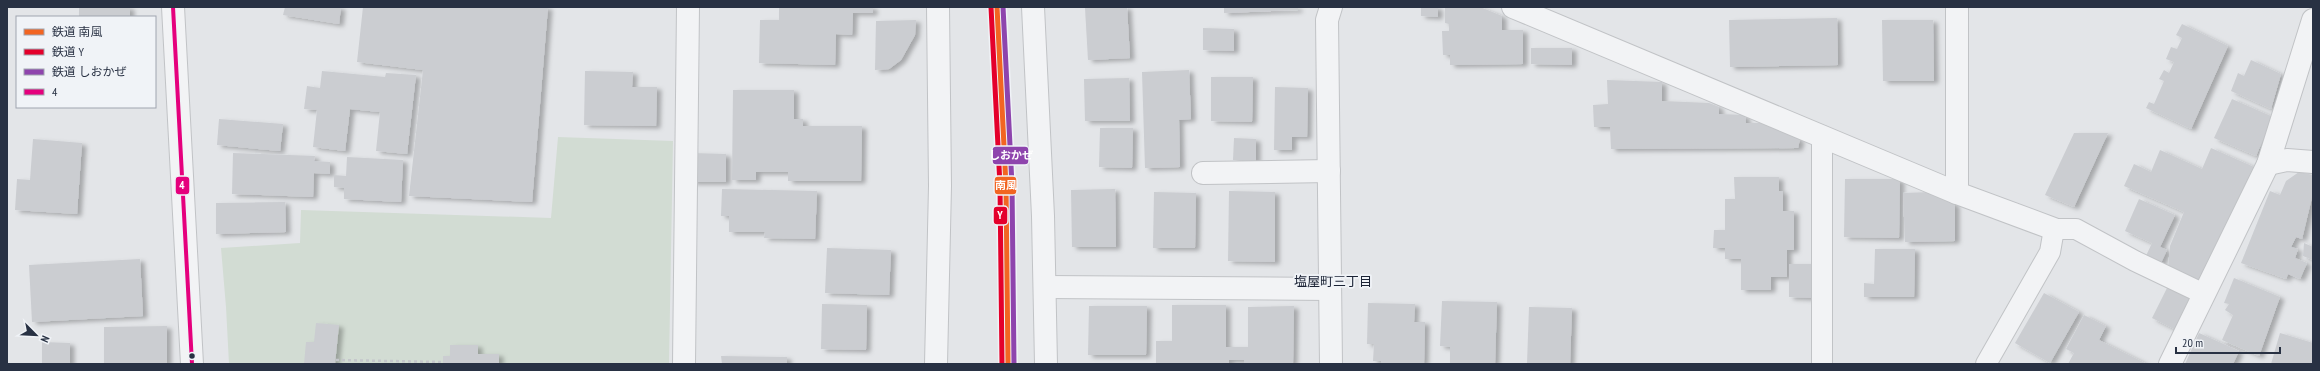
<svg xmlns="http://www.w3.org/2000/svg" width="2320" height="371" viewBox="0 0 2320 371" font-family="'PT Sans Narrow','Noto Sans JP',sans-serif">
<style>
.green{fill:#d2dcd3}
.building{fill:#cbcdd1;filter:url(#shadow)}
.lines{fill:none;stroke-linecap:round;stroke-linejoin:round}
.service-casing{stroke:#c1c3c6;stroke-width:22}
.minor-casing{stroke:#c1c3c6;stroke-width:24}
.tertiary-casing{stroke:#c1c3c6;stroke-width:24}
.path{stroke:#c4c6cb;stroke-width:2.5;stroke-dasharray:3 3;stroke-linecap:butt}
.service{stroke:#f2f3f5;stroke-width:20}
.minor{stroke:#f2f3f5;stroke-width:22}
.tertiary{stroke:#f2f3f5;stroke-width:22}
.bus-1-casing{stroke:#f0f3f7;stroke-width:7}
.bus-1{stroke:#e5007d;stroke-width:4}
.rail-1-casing{stroke:#f0f3f7;stroke-width:8}
.rail-2-casing{stroke:#f0f3f7;stroke-width:8}
.rail-3-casing{stroke:#f0f3f7;stroke-width:8}
.rail-1{stroke:#f26522;stroke-width:5}
.rail-2{stroke:#e4002b;stroke-width:5}
.rail-3{stroke:#8e44ad;stroke-width:5}
.bus-dot{fill:#283143;stroke:#f0f3f7;stroke-width:1.5}
.labels{text-anchor:middle;dominant-baseline:central;stroke-width:3.5;stroke-linejoin:round;paint-order:stroke}
.neighbourhood-label{font-size:13px;fill:#1a2234;stroke:#f0f3f7}
.line-badge{stroke:#f0f3f7;stroke-width:1.5}
.badge-label{font-size:11px;text-anchor:middle;font-weight:bold;fill:#fff}
</style>
<defs>
<filter id="shadow"><feDropShadow dx="4.5" dy="2.5" stdDeviation="2" flood-color="#0004"/></filter>
</defs>
<rect width="100%" height="100%" fill="#e3e5e8"/>
<path class="green" d="M558,137L673,141L669,364H229L226,307L221,248L300,243L301,210L551,218Z"/>
<g class="building">
<rect x="79" y="7" width="51" height="10"/>
<path d="M285,7H341L339,24L283,15Z"/>
<path d="M363,7H548L532,202L409,196L423,70L357,62Z"/>
<path d="M779,7H873V13H853L852,35L836,34L835,65L759,63L760,20H779Z"/>
<path d="M1127,7L1130,58L1088,60L1085,8Z"/>
<path d="M1224,7H1298V10L1224,13Z"/>
<path d="M1421,7H1438V17L1421,16Z"/>
<path d="M1445,7H1480L1502,16V30H1523V64L1450,65V55H1443L1442,31H1449V24L1445,23Z"/>
<path d="M1837,18L1838,65L1730,67L1729,20Z"/>
<path d="M916,20L915,35L901,60L889,69L875,70L876,21Z"/>
<path d="M1882,20H1933L1934,81H1883Z"/>
<path d="M2182,24L2228,46L2191,129L2146,108L2149,102L2154,104L2164,81L2159,79L2164,70L2169,73L2174,62L2166,59L2171,47L2177,49L2182,38L2176,35Z"/>
<path d="M1203,28L1234,29V51L1203,50Z"/>
<path d="M1531,48H1572V65L1531,64Z"/>
<path d="M2251,60L2281,74L2271,109L2231,91L2238,73L2244,76Z"/>
<path d="M1189,70L1191,119L1179,120L1180,167L1145,168L1142,72Z"/>
<path d="M322,71L385,77L386,73L416,75L407,154L376,151L380,112L350,109L345,151L313,147L317,110L304,109L307,86L320,88Z"/>
<path d="M585,71L633,72L632,87H657L656,126L584,125Z"/>
<path d="M1211,77H1253L1252,122L1211,121Z"/>
<path d="M1129,78L1130,121H1085L1084,79Z"/>
<path d="M1607,80L1662,82V101L1709,103L1719,107V114L1745,115L1746,123H1763L1800,139L1798,148L1611,149L1610,127H1594L1593,105L1608,104Z"/>
<path d="M1275,87L1308,88L1307,137H1292V150H1274Z"/>
<path d="M733,90H794V119H803V126H862L861,181H788V172H756V180H732Z"/>
<path d="M2232,99L2273,117L2256,156L2214,138Z"/>
<path d="M219,119L283,124L280,151L217,145Z"/>
<path d="M1100,128H1133L1132,168L1099,167Z"/>
<path d="M2074,133H2108L2074,207L2045,195Z"/>
<path d="M1234,138L1256,139V161L1233,160Z"/>
<path d="M33,139L82,143L77,214L15,210L17,179L30,180Z"/>
<path d="M2211,148L2254,167L2204,284L2168,268L2170,246L2184,212L2124,186L2134,164L2151,172L2160,150L2202,169Z"/>
<path d="M233,153L315,156L314,161L330,162V174L314,173L313,197L232,194Z"/>
<path d="M691,153L726,154V182H691Z"/>
<path d="M347,157L403,160L401,202L344,199V188L334,187V175L346,176Z"/>
<path d="M2299,172L2313,175V193L2302,239L2296,237L2291,247L2298,249L2295,258L2307,263L2300,279L2288,274L2286,279L2241,263L2270,191L2280,195L2286,181Z"/>
<path d="M1734,177H1779V191H1783V211H1794V250H1787V277H1771V290H1741V259H1725V248H1713L1714,230H1725V199H1735Z"/>
<path d="M1845,179H1900L1899,238L1844,237Z"/>
<path d="M722,189L817,191L815,239L764,238L765,232H729V216H721Z"/>
<path d="M1115,189L1116,247H1072L1071,190Z"/>
<path d="M1229,191L1275,192V262L1228,261Z"/>
<path d="M1154,192L1196,193L1195,248H1153Z"/>
<path d="M1932,192L1955,204V241L1905,242L1903,193Z"/>
<path d="M2139,199L2175,215L2160,247L2167,250L2160,265L2145,258L2152,243L2125,231Z"/>
<path d="M285,202L286,232L216,234V203Z"/>
<path d="M2304,243L2313,247V260L2303,256Z"/>
<path d="M827,248L891,250L889,295L825,293Z"/>
<path d="M1875,249H1915L1914,297H1864V283L1874,284Z"/>
<path d="M140,259L143,316L32,322L29,265Z"/>
<path d="M1789,264H1815V298L1789,297Z"/>
<path d="M2234,278L2280,297L2259,356L2222,340L2233,315L2225,310L2229,304L2224,303Z"/>
<path d="M2169,284L2194,296L2178,331L2152,318Z"/>
<path d="M2044,293L2079,312L2050,363L2015,343Z"/>
<path d="M1442,301L1497,302L1495,364H1450V347L1440,346Z"/>
<path d="M1368,303L1415,304L1414,322H1425L1424,364H1381V361H1373L1374,344H1367Z"/>
<path d="M822,304L867,305L866,350L821,349Z"/>
<path d="M1172,305H1226V347H1248V307L1294,306L1293,364H1244V360H1229V364H1156V341H1172Z"/>
<path d="M1089,306H1147L1146,355H1088Z"/>
<path d="M1529,307L1572,308L1570,364H1527Z"/>
<path d="M2084,315L2106,326L2099,340L2147,364H2068L2074,353L2066,349Z"/>
<path d="M316,323L339,325L335,364H304L306,342H314Z"/>
<path d="M167,326V364H104V327Z"/>
<path d="M2199,333L2239,351L2233,364H2185Z"/>
<path d="M2280,333L2313,343V364H2271Z"/>
<path d="M42,342L70,343V364H42Z"/>
<path d="M450,345H478V354H499V364H443V356H450Z"/>
<path d="M721,356L787,357V364H722Z"/>
</g>
<g class="lines">
<g class="service-casing">
<g id="service">
<path d="M1822,136V364"/>
<path d="M1986,364L2050,252L2054,229H2076L2135,261L2204,294"/>
</g>
</g>
<g class="minor-casing">
<g id="minor">
<path d="M1033,7L1043,216L1046,364"/>
<path d="M1331,7L1327,20L1331,364"/>
<path d="M1513,7L1957,193L2054,229"/>
<path d="M1957,7V193"/>
<path d="M2268,164L2287,160L2313,162"/>
<path d="M1203,173L1329,171"/>
<path d="M1045,287L1330,289"/>
<path d="M684,364L688,7"/>
<path d="M936,364L940,186L938,7"/>
<path d="M2170,364L2268,164L2313,20"/>
</g>
</g>
<g class="tertiary-casing">
<path id="tertiary" d="M173,7L192,364"/>
</g>
<path class="path" d="M336,360L443,362"/>
<use href="#service" class="service"/>
<use href="#minor" class="minor"/>
<use href="#tertiary" class="tertiary"/>
<g class="bus-1-casing">
<path id="bus-1" d="M173,7L192,364"/>
</g>
<use href="#bus-1" class="bus-1"/>
<g class="rail-1-casing">
<path id="rail-1" d="M997,7L1006,186L1008,364"/>
</g>
<g class="rail-2-casing">
<path id="rail-2" d="M991,7L1000,186L1002,364"/>
</g>
<g class="rail-3-casing">
<path id="rail-3" d="M1003,7L1012,185L1014,364"/>
</g>
<use href="#rail-1" class="rail-1"/>
<use href="#rail-2" class="rail-2"/>
<use href="#rail-3" class="rail-3"/>
</g>
<circle class="bus-dot" cx="192" cy="356" r="3.5"/>
<g class="labels">
<g class="neighbourhood-label">
<text x="1333" y="281">塩屋町三丁目</text>
</g>
</g>
<g class="line-badge">
<rect x="992" y="146" width="37" height="19" rx="4" fill="#8e44ad"/>
<rect x="994" y="176" width="23" height="19" rx="4" fill="#f26522"/>
<rect x="175" y="176" width="15" height="19" rx="4" fill="#e5007d"/>
<rect x="993" y="206" width="15" height="19" rx="4" fill="#e4002b"/>
</g>
<g class="badge-label">
<text x="1011" y="159">しおかぜ</text>
<text x="1006" y="189">南風</text>
<text x="182" y="189">4</text>
<text x="1000" y="219">Y</text>
</g>
<rect width="2320" height="371" fill="none" stroke="#283143" stroke-width="16"/>
<rect x="16" y="16" width="140" height="92" fill="#f0f3f7" stroke="#a0a5af"/>
<rect x="24" y="29" width="20" height="6" fill="#f26522" stroke="#a0a5af"/>
<text x="52" y="36" font-size="12" fill="#283143">鉄道 南風</text>
<rect x="24" y="49" width="20" height="6" fill="#e4002b" stroke="#a0a5af"/>
<text x="52" y="56" font-size="12" fill="#283143">鉄道 Y</text>
<rect x="24" y="69" width="20" height="6" fill="#8e44ad" stroke="#a0a5af"/>
<text x="52" y="76" font-size="12" fill="#283143">鉄道 しおかぜ</text>
<rect x="24" y="89" width="20" height="6" fill="#e5007d" stroke="#a0a5af"/>
<text x="52" y="96" font-size="12" fill="#283143">4</text>
<g transform="translate(36 335) rotate(114)" stroke="#f0f3f7" stroke-width="3" paint-order="stroke">
<path d="M0-3L7 15L0 10L-7 15Z" fill="#283143"/>
<text y="-6" font-size="11" font-weight="bold" text-anchor="middle" fill="#283143">N</text>
</g>
<path d="M2176 347v6h104v-6" fill="none" stroke="#283143" stroke-width="2"/>
<text x="2182" y="347" font-size="12" fill="#283143" stroke="#f0f3f7" stroke-width="3" paint-order="stroke">20 m</text>
</svg>
